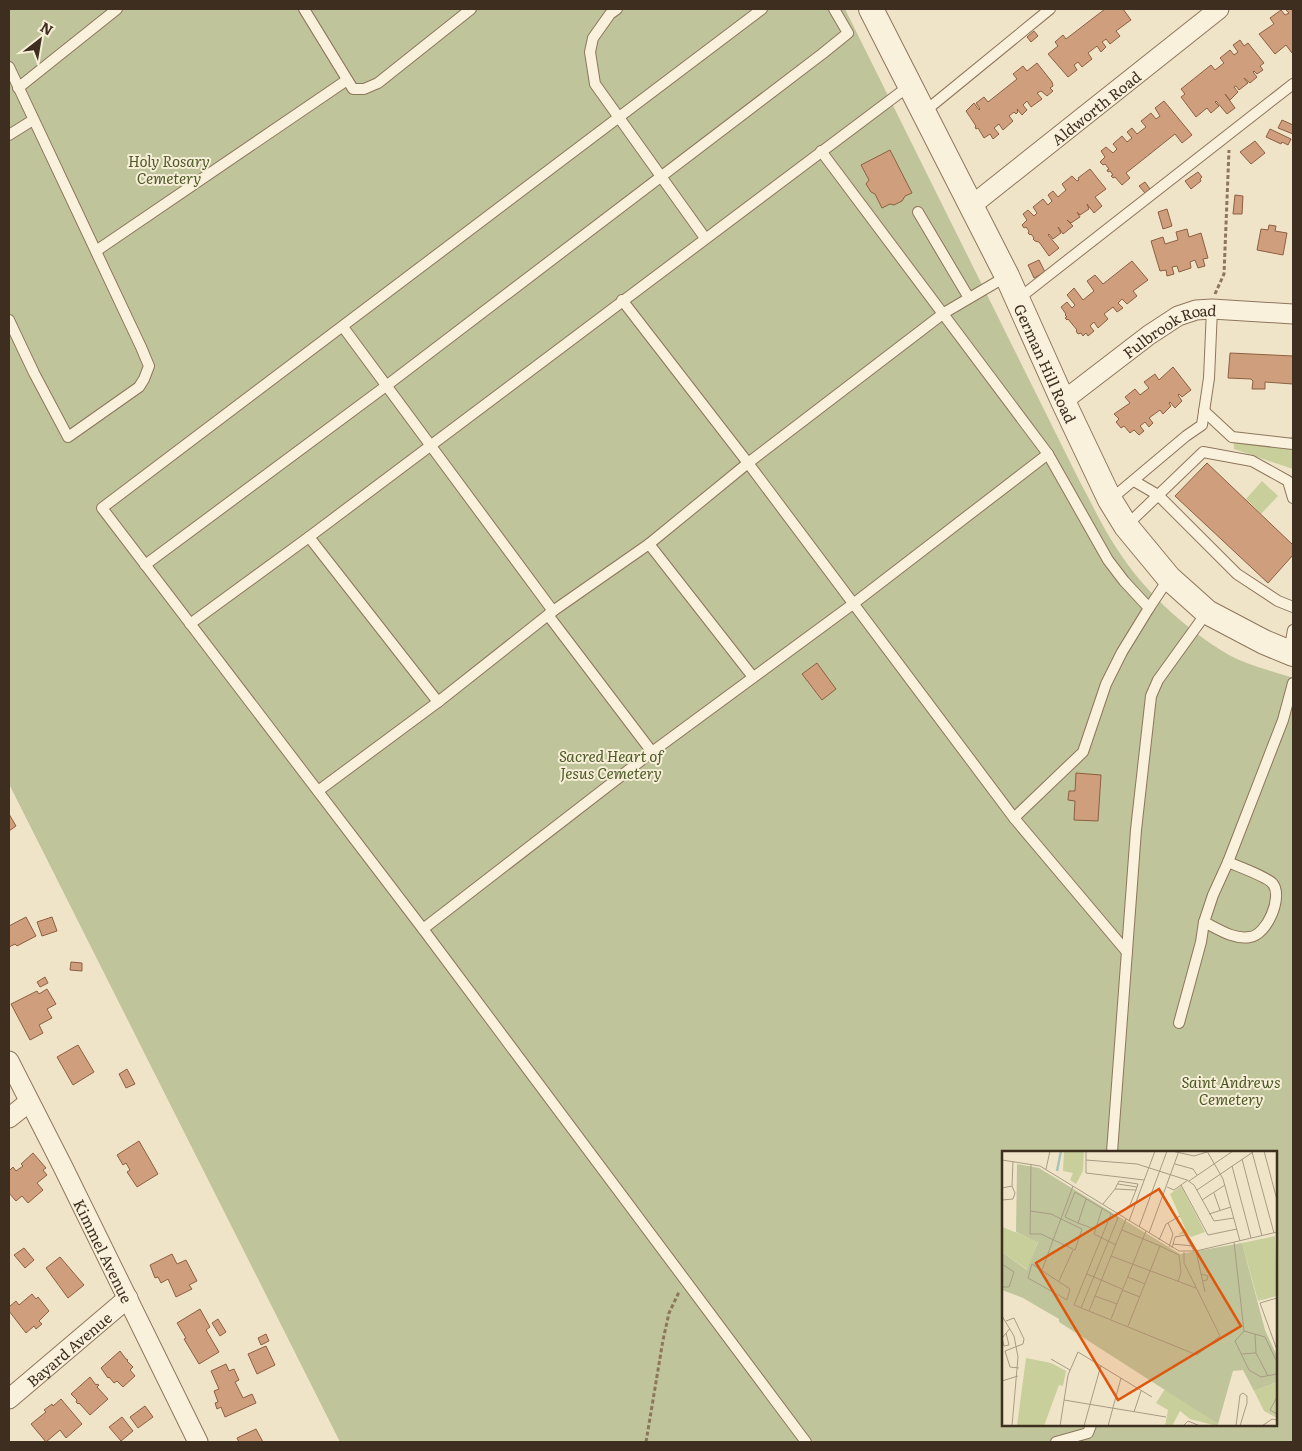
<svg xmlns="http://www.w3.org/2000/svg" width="1302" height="1451" viewBox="0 0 1302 1451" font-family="Literata,serif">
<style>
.green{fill:#c9cf9b}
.cemetery{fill:#bfc49a;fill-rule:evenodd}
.building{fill:#cf9f7d;stroke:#8d5f41}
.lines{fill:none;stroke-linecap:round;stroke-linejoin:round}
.service-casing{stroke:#8d765c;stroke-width:12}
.minor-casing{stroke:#8d765c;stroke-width:21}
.tertiary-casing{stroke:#8d765c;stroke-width:26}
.path{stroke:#8d765c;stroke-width:3;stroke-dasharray:4 2.5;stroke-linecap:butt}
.service{stroke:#faf1dc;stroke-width:10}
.minor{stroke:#faf1dc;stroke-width:19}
.tertiary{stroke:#faf1dc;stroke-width:24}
.labels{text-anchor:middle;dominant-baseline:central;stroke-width:4;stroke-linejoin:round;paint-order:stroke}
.street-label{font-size:15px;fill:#3d2e20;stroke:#f7eed8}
.park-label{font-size:15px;font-style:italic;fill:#4d5a26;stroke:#f7eed8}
.inset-river{fill:none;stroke:#a9c4bc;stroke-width:2.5}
.inset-road{fill:none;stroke:#a89b85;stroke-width:1}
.view{fill:#df570d;fill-opacity:0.15;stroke:#df570d;stroke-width:2.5}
.inset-edge{fill:none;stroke:#3d2e20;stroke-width:2.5}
</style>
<rect width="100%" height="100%" fill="#f0e4c8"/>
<g class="green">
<path d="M1233,435L1284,439L1293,436V469L1234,449Z"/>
<path d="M1262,481L1278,496L1261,514L1246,499Z"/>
</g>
<path class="cemetery" d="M9,9H845L1080,482C1092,504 1103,528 1117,549C1144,591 1185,629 1229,655C1245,664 1275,672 1293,678V1442H340L9,784ZM1003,1152H1276V1425H1003Z"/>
<g class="building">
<path d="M1105,9H1123L1131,20L1116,31L1120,36L1110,44L1106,39L1102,42L1106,47L1101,52L1097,46L1088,53L1092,59L1082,67L1078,62L1074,65L1077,70L1068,77L1048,54L1058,46L1055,42L1063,35L1066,39Z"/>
<path d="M1285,9H1293V52L1292,53L1286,45L1275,54L1259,34L1274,24L1270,18L1281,10L1285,15L1289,13Z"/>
<path d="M1034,31L1038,36L1031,42L1027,37Z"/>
<path d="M1240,40L1244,46L1248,43L1264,63L1260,66L1263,70L1257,74L1254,71L1253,72L1257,77L1250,83L1244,78L1248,83L1239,90L1236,86L1234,87L1238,92L1230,100L1225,94L1235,108L1227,114L1216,101L1215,102L1219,106L1211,113L1207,108L1196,117L1181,97L1185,94L1181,89L1211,65L1215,70L1224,63L1220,58L1230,50L1234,55L1238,52L1233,45Z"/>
<path d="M1037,63L1052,82L1053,86L1050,88L1053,91L1047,96L1041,91L1037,93L1042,99L1031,107L1027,101L1023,105L1027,110L1022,115L1017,109L1018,112L1016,114L1014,112L1009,116L1013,121L1003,130L999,124L994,128L999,134L993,139L990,134L984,138L978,128L976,129L975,127L976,126L966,111L974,103L979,110L980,109L976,103L984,97L988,102L1017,79L1013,74L1023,66L1027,71Z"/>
<path d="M1164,101L1192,135L1182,143L1175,134L1126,173L1130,178L1122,185L1115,177L1113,178L1111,176L1113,175L1110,171L1108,172L1107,170L1109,169L1105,164L1103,165L1100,162L1105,157L1101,151L1106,147L1113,153L1117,149L1113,144L1122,136L1127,142L1132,138L1127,132L1132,128L1137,134L1146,127L1141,121L1151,113L1156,119L1160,116L1155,108Z"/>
<path d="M1282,120L1293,125V134L1278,128Z"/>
<path d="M1270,129L1291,139L1288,145L1282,142L1281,144L1266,137Z"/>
<path d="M1255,141L1265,153L1251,164L1240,152Z"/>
<path d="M890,150L912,193L905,196L902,201L894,205L890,204L882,208L875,194L871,192L866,184L869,180L861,165Z"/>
<path d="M1090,169L1106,189L1095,197L1102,206L1094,213L1087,204L1089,209L1080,215L1077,212L1080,217L1071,223L1067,220L1073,226L1063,234L1058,227L1061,233L1053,239L1049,234L1048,235L1059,248L1049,256L1039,242L1035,241L1033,239L1034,238L1031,234L1030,235L1028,233L1029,231L1026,227L1024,228L1022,225L1027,220L1023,214L1028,210L1034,216L1037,213L1033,207L1043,199L1048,205L1052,201L1048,195L1053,191L1058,197L1066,190L1062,184L1072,176L1077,181L1079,180L1078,178Z"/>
<path d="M1198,172L1202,177L1200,179L1201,181L1191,189L1185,181Z"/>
<path d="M1145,182L1150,189L1145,193L1139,186Z"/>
<path d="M1235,195L1243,196L1242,214H1233Z"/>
<path d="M1167,209L1172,226L1163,229L1158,212Z"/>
<path d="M1269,225L1276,226L1275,231L1287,233L1283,255L1257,250L1261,229L1268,230Z"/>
<path d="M1187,229L1189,237L1201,233L1208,258L1203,259L1205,266L1198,268L1195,260L1190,262L1191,268L1179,272L1177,266L1172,267L1174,274L1167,276L1166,270L1160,271L1151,241L1163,237L1165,244L1178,240L1176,232Z"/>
<path d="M1039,260L1045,272L1034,278L1028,265Z"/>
<path d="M1132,261L1148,280L1133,291L1137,296L1127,304L1122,299L1118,303L1123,308L1117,312L1113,307L1104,314L1108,319L1098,328L1094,322L1090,326L1094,331L1088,336L1086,333L1083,336L1081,333L1078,334L1076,331L1077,330L1068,319L1067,320L1065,318L1067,317L1065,315L1066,314L1061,307L1067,302L1072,308L1075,305L1067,295L1074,288L1083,300L1094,291L1087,281L1095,275L1103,284Z"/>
<path d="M1230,353L1293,356V384L1265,382V389H1252L1253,381L1251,379L1228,378Z"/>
<path d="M1173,367L1191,390L1182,397L1179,394L1178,395L1182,401L1175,408L1170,402L1169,403L1171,406L1163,414L1160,410L1149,418L1153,423L1149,427L1145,422L1140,426L1144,431L1139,435L1134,430L1130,433L1124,426L1121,428L1116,422L1119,419L1114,414L1130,403L1125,397L1135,389L1140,395L1149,388L1144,382L1155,374L1159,380Z"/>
<path d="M1207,463L1293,545V555L1268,583L1175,496Z"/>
<path d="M817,663L836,689L822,700L802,674Z"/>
<path d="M1076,773L1101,775L1098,821L1074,820L1075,801L1068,800L1069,791H1075Z"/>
<path d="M9,814L16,826L9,831Z"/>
<path d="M26,917L36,936L17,946L15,944L9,947V926Z"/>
<path d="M52,917L57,931L42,936L37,922Z"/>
<path d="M71,962L82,963V971L70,970Z"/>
<path d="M45,977L48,983L40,987L37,982Z"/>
<path d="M47,989L56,1004L47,1009L52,1018L39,1025L43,1033L30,1040L11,1004L37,991L39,994Z"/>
<path d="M78,1045L94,1072L73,1085L57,1057Z"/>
<path d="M127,1069L135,1084L126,1088L119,1074Z"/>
<path d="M139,1141L158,1174L137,1187L127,1172L130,1170L126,1163L123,1165L117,1155Z"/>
<path d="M33,1153L46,1168L43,1170L47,1175L37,1183L43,1190L28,1203L22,1196L16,1201L9,1193V1171L13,1167L16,1171L23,1166L21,1164Z"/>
<path d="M24,1248L34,1260L25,1268L14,1255Z"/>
<path d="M172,1254L177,1264L186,1260L197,1281L189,1285L192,1289L176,1297L168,1279L161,1283L158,1277L155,1278L150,1265Z"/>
<path d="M60,1257L84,1285L68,1298L46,1268Z"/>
<path d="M32,1294L36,1299L38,1297L49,1311L39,1321L42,1324L36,1329L34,1326L26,1333L9,1311V1307L16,1301L19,1305Z"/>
<path d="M200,1309L210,1327L206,1330L219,1352L199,1364L184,1339L186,1338L177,1323Z"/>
<path d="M218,1319L226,1332L220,1336L212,1323Z"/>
<path d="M266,1334L269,1341L261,1345L258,1338Z"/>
<path d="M266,1346L275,1365L257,1374L248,1354Z"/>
<path d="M120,1351L126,1359L128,1360L127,1361L133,1367L130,1370L135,1376L123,1387L117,1381L114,1383L109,1377L108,1378L101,1368Z"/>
<path d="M226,1364L229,1371L234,1369L239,1380L235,1382L243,1398L252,1394L256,1403L225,1417L221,1407L217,1409L215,1403L218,1402L214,1391L219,1389L211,1371Z"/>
<path d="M90,1377L96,1385L97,1384L99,1385L97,1387L108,1399L90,1415L79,1403L78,1404L76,1402L77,1400L71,1394Z"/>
<path d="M61,1399L82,1424L66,1438L60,1430L46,1442L31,1424L46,1412L44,1410L52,1404L53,1406Z"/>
<path d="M145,1406L153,1417L138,1428L130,1417Z"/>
<path d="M122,1417L133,1431L121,1441L109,1427Z"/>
<path d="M256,1429L263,1442H239L237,1438Z"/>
</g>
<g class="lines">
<g class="service-casing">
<g id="service">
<path d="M304,9L353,89H364L378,83L471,9"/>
<path d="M617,9L610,14L593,38L590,52L595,84L705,238"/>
<path d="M762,9L102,508L423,929L806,1442"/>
<path d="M9,67L141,347L149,366L144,379L139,387L68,437L34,373L9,320"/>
<path d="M18,88L117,9"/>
<path d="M924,112L1050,9"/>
<path d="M9,135L33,120"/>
<path d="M918,212L969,298"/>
<path d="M96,251L347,80"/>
<path d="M1018,299L1293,84"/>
<path d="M622,300L748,463L1014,818L1127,952"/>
<path d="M343,327L553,611"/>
<path d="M1204,411L1232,437L1293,444"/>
<path d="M1134,481L1158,495L1237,574L1278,601L1293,607"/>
<path d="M1110,500L1186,436L1202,425L1209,378L1212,309"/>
<path d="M1126,526L1203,452L1252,461L1288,481L1293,498"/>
<path d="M309,537L438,702"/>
<path d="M649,544L753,677"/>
<path d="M145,565L386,386L822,54L848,33L834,9"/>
<path d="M1149,608L1169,578"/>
<path d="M548,615L652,752"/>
<path d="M190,624L309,537L909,86"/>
<path d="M1289,652L1293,630"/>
<path d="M318,791L438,702L553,611L649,544L748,463L944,313L1007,276"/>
<path d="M1014,818L1083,752L1106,684L1122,652L1149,608L1124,581L1108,560L1048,454"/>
<path d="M1204,922C1218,929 1234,940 1250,937C1267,935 1283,897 1273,884C1268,877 1237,866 1228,862"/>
<path d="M423,929L652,752L853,604L1048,454L821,151"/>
<path d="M1179,1023L1201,942L1204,922L1213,895L1228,862L1283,720L1293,683"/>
<path d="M1112,1152L1136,830L1151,696L1158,680L1207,612"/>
<path d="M1056,1442L1088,1433L1091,1425"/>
</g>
</g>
<g class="minor-casing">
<g id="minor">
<path id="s1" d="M971,206L1219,9"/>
<path id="s2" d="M1063,401L1149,335L1178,316L1196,310L1212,309L1293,314"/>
<path id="s3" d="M9,1061L63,1167L198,1442"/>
<path d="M9,1118L29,1102"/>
<path id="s4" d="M9,1399L128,1298"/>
</g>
</g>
<g class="tertiary-casing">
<g id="tertiary">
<path id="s5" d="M871,9L1007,276L1063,401L1110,500L1126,526L1169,578L1207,612L1264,642L1293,654"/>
</g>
</g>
<g class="path">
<path d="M1215,294L1224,274L1229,150"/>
<path d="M646,1442L663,1340L669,1313L679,1292"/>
</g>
<use href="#service" class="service"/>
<use href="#minor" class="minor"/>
<use href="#tertiary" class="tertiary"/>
</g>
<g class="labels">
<g class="street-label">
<text stroke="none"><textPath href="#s1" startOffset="159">Aldworth Road</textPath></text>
<text stroke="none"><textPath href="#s2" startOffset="130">Fulbrook Road</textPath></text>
<text stroke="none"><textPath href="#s5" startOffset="395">German Hill Road</textPath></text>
<text stroke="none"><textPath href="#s3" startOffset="212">Kimmel Avenue</textPath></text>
<text stroke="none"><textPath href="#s4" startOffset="78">Bayard Avenue</textPath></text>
</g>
<g class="park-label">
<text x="169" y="160">Holy Rosary<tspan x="169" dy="17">Cemetery</tspan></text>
<text x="611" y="755">Sacred Heart of<tspan x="611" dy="17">Jesus Cemetery</tspan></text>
<text x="1231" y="1081">Saint Andrews<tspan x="1231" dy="17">Cemetery</tspan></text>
</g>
</g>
<g transform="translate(1002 1151)">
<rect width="275" height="275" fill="#f0e4c8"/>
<path d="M62,0H82L81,20L74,33L68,29L71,22L61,20ZM179,35L203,81L189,86L184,82L176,84L183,77L168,43ZM0,76L36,90L26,119L0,101ZM273,85L275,145L256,150L240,92ZM24,207L49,212L64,220L61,235L57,234L42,275H15ZM275,231V267L262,260L252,240ZM163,238L216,273L215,275L188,268L178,260L170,275H163L166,259L154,252Z" fill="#c9cf9b"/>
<path d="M15,13L37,17L178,103L240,92L263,179L275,205V231L252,240L241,219L231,220L216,273L57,171V168L21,147L0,139V101L25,119L36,91L14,81Z" fill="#bfc49a"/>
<path class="inset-river" d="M55,20L59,0"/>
<path class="inset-road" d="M84,0V22L142,29M170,0L192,5L208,0M205,0L221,28L238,90M262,0L275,49M250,1L272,82M240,8L260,85M0,9L38,15L177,100H194L275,81M84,9L135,13L185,29L192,34L212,70L232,67M173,13L191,18L195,24M230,15L249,87M44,18L48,0M117,30L136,33L134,39L113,38ZM187,30L231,0M116,33L135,36M179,34L206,84L235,78M165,36L172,39L186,29M0,37L10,35L11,10M195,39L251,1M212,42L218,59M84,48L76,72L92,78M0,49L11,48L13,42L10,35M200,49L223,34M101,53L113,38M100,58L92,83L114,94M28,60L49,63L80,78L73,99L39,83H28L29,13M109,63L72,154L195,204L218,185L182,112V101M116,63L128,54L134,39M207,63L229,56M127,70L153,0M76,72L63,66L73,41L116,67L79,157M166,72L171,83L167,96M137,76L165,0M120,79L158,95L126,175M147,82L177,0M157,89L164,73L178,65M232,91L242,180M171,93L191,95M158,95L177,104L179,121L176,131M170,97L173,86L183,84L192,100M194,100L203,141M109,105L194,137M0,113L12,121L7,136H0M30,113L68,138L65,149L26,127ZM40,119L71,35M85,123L120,138M199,123L206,125L205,129L200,130M126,126L143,133M57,130L71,99M120,139L138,146M93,145L115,153M275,147L258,152L275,199M87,160L124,68M0,165L12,185L16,206L10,275M109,168L144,80M4,170L12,167L22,188L21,193L3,200L8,216L17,217M242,180L233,190L247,219L259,226L275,223M242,180L263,186L275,211M4,182L7,194L2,195L0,187L5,181L8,177M253,183L254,202L266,225M239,203L254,202M49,208L68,219M0,230L16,225M275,246L268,259L275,263M62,249L164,266M132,261L139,240M58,275L66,224L76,201L150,246M82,275L99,214M106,275L119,227M181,275L186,270L198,275M234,275L238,244L241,242L245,245V252L238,275M260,275L270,268L275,269"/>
<path class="view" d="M157,38L239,175L116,249L34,112Z"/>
<rect width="275" height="275" class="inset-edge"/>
</g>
<rect width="1302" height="1451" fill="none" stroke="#3d2e20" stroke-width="20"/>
<g transform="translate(40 40) rotate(31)" stroke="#f7eed8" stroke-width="4" paint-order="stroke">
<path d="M0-4L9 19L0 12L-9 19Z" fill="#3d2e20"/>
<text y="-8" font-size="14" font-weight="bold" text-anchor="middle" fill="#3d2e20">N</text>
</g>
</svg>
